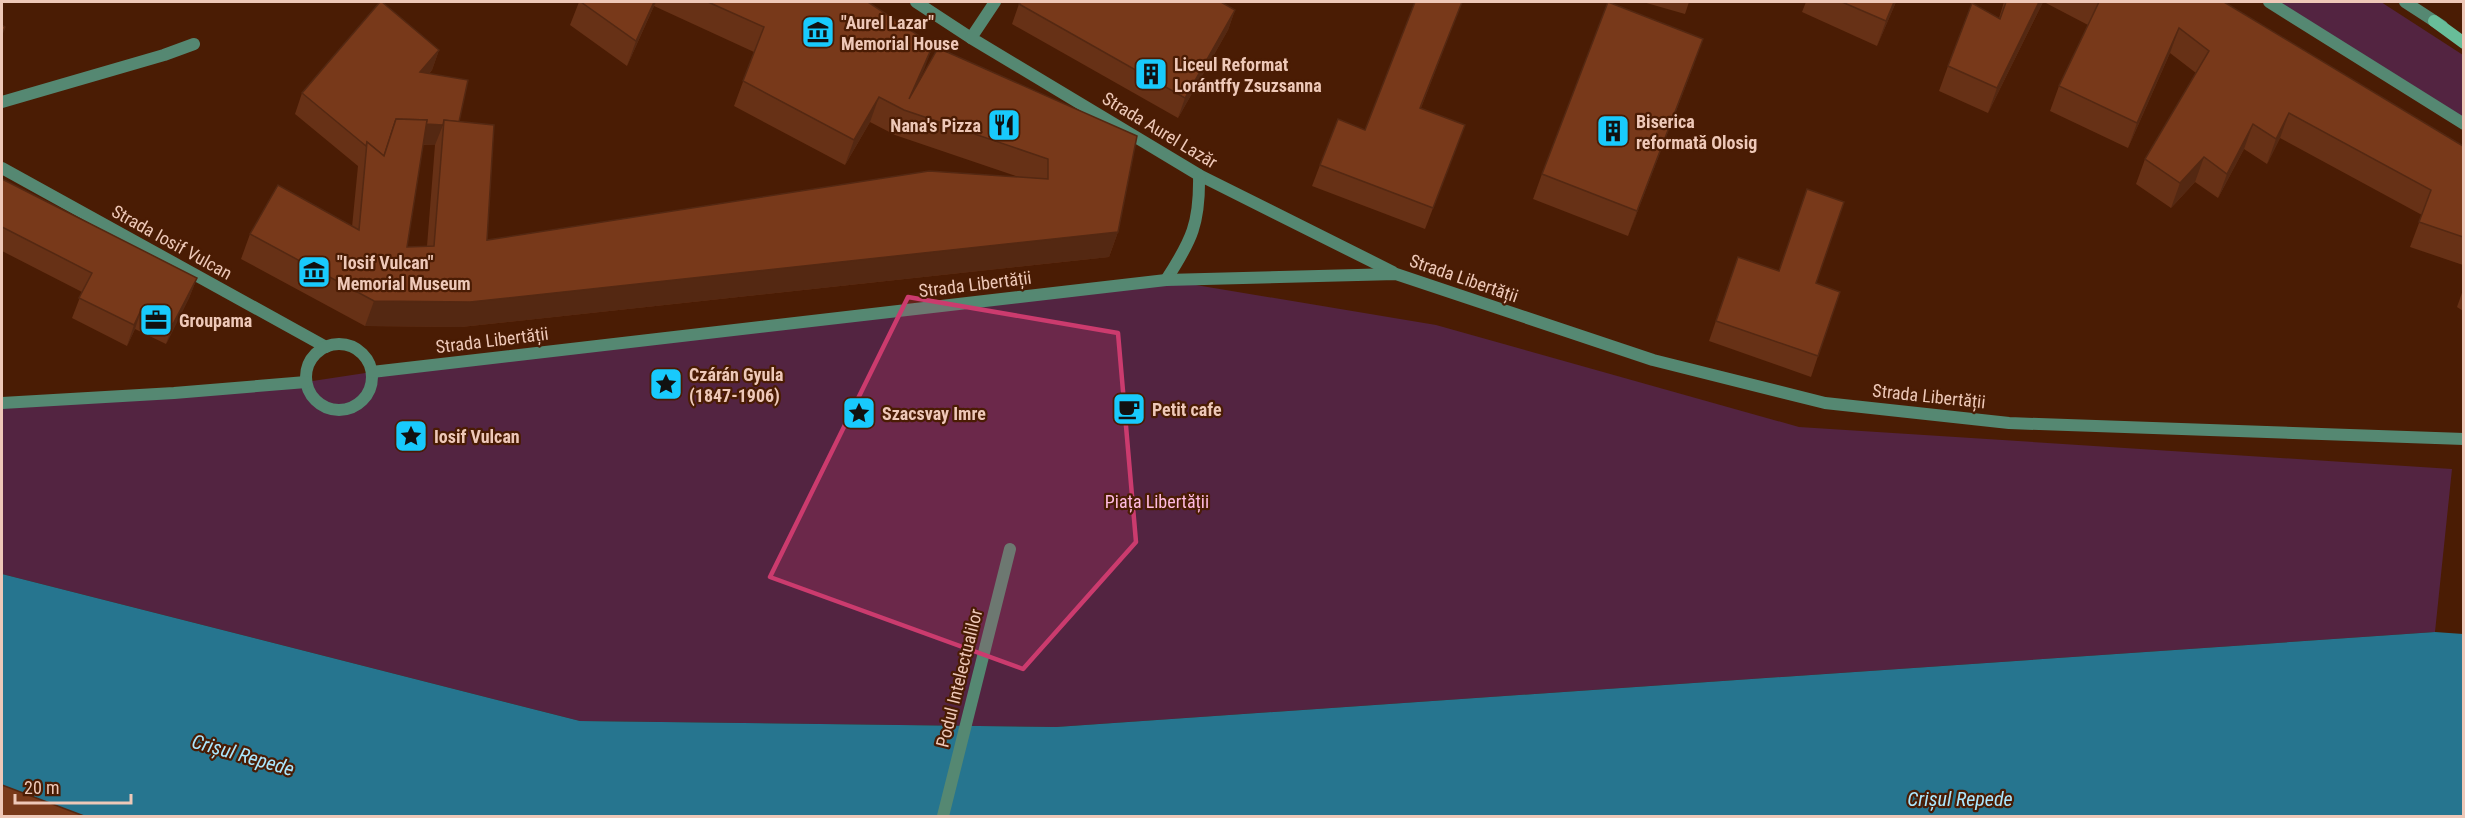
<svg xmlns="http://www.w3.org/2000/svg" width="2465" height="818" viewBox="0 0 2465 818" font-family="'Roboto Condensed',sans-serif">
<style>
.green{fill:#532441}
.water{fill:#26758f}
.lines{fill:none;stroke-linecap:round;stroke-linejoin:round}
.lane{stroke:#558872;stroke-width:12}
.street{stroke:#558872;stroke-width:12}
.secondary{stroke:#68bd99;stroke-width:12}
.wall{fill:#673116;fill-rule:evenodd}
.shaded-wall{fill:#542812}
.building{fill:#78391a;stroke:#542812;stroke-width:1.5}
.marked{fill:#cb3b6e;fill-opacity:0.2;stroke:#cb3b6e;stroke-width:4.5;stroke-linejoin:round}
.labels{text-anchor:middle;dominant-baseline:central;stroke-width:4.5;stroke-linejoin:round;paint-order:stroke}
.poi-label{font-size:18px;font-weight:bold;fill:#eec8b8;stroke:#4a1c04;text-anchor:start}
.street-label{font-size:18px;fill:#eec8b8;stroke:#4a1c04}
.park-label{font-size:18px;fill:#ffbbe1;stroke:#4a1c04}
.water-label{font-size:20px;font-style:italic;fill:#abe7fe;stroke:#4a1c04}
</style>
<rect width="100%" height="100%" fill="#4a1c04"/>
<g class="green">
<path d="M2269,2H2381L2463,55V124Z"/>
<path d="M1166,280L1436,325L1799,427L2452,469L2435,632L1056,727L580,721L2,574V403L306,382L372,372Z"/>
</g>
<path class="water" d="M2,574L580,721L1056,727L2435,632L2463,634V816H77L2,785Z"/>
<g class="lines">
<path class="lane" d="M916,2L971,38"/>
<g class="street">
<path d="M995,2L971,38L1199,175L1393,272"/>
<path d="M2269,2L2464,124"/>
<path d="M2405,2L2442,26"/>
<path d="M2,102L164,55L194,44"/>
<path d="M2,168L326,347"/>
<path d="M1166,280C1192,240 1200,223 1199,175"/>
<circle cx="339" cy="377" r="33"/>
<path d="M372,372L1166,280L1396,274L1653,360L1825,403L2009,423L2464,439"/>
<path d="M2,403L174,393L306,382"/>
<path d="M943,816L1010,549"/>
</g>
<path class="secondary" d="M2434,21L2464,43"/>
</g>
<g class="wall">
<path d="M579,2H868L933,45L918,83L1137,136L1118,232L1109,257L461,327L365,326L241,259L250,234L352,227L358,166L295,114L302,93L439,50L432,70L429,74L459,122L487,240L1019,177L895,135L870,122L845,165L734,106L754,52L654,6L627,66L570,25ZM423,145H435L427,246L407,247Z"/>
<path d="M1415,2H1462L1421,108L1465,125L1425,229L1312,186L1320,165L1365,130Z"/>
<path d="M1643,2H1689L1685,14Z"/>
<path d="M1806,2H1896L1877,46L1802,12Z"/>
<path d="M2004,2H2043L1988,113L1939,91L1948,66L1999,18Z"/>
<path d="M2044,2H2224L2463,146V265L2410,247L2422,215L2280,138L2267,164L2244,149L2218,198L2195,182L2171,208L2136,184L2145,159L2196,73L2170,53L2128,148L2050,111L2059,86L2088,25Z"/>
<path d="M1019,4L1235,10L1228,30L1178,118L1012,24Z"/>
<path d="M1694,64L1628,236L1533,199L1542,174Z"/>
<path d="M2,179L197,278L189,298L166,344L135,329L127,346L72,318L82,292L2,251Z"/>
<path d="M1738,257L1816,283L1818,356L1811,377L1709,341Z"/>
<path d="M2463,290V311L2457,307Z"/>
</g>
<g class="shaded-wall">
<path d="M654,2H656L654,6L627,66L636,41Z"/>
<path d="M1894,2H1896L1877,46L1886,21Z"/>
<path d="M2039,2H2043L1988,113L1997,88Z"/>
<path d="M1235,10L1228,30L1178,118L1185,98Z"/>
<path d="M2179,28L2170,53L2128,148L2137,123Z"/>
<path d="M1703,39L1694,64L1628,236L1637,211Z"/>
<path d="M933,45L924,70L906,111L909,99Z"/>
<path d="M439,50L432,70L413,92L420,72Z"/>
<path d="M879,97L870,122L845,165L854,140Z"/>
<path d="M2289,113L2280,138L2267,164L2276,139Z"/>
<path d="M395,123L443,125L435,145L388,144Z"/>
<path d="M2253,124L2244,149L2218,198L2227,174Z"/>
<path d="M2204,157L2195,182L2171,208L2180,183Z"/>
<path d="M1118,232L1109,257L461,327L365,326L374,301Z"/>
<path d="M197,278L189,298L166,344L173,324Z"/>
<path d="M142,308L135,329L127,346L134,325Z"/>
</g>
<g class="building">
<path d="M380,2H382L439,50L420,72L468,80L459,122L444,120L443,125L426,124L427,120L396,119L384,156L367,142L366,146L302,93Z"/>
<path d="M581,2H654L636,41Z"/>
<path d="M708,2H868L933,45L909,99L938,48L1137,136L1118,232L470,302L374,301L250,234L278,185L359,230L367,142L384,156L396,119L427,120L407,247L434,246L444,120L494,125L487,240L929,171L1048,179V159L904,110L879,97L854,140L743,81L764,27Z"/>
<path d="M1021,2H1221L1235,10L1185,98L1019,4Z"/>
<path d="M1415,2H1462L1420,108L1465,125L1433,208L1320,165L1338,119L1365,130Z"/>
<path d="M1608,2L1703,39L1637,211L1542,174Z"/>
<path d="M1842,2H1894L1886,21Z"/>
<path d="M2006,2H2039L1997,88L1948,66L1972,3L2000,19Z"/>
<path d="M2099,2H2224L2463,146V237L2419,222L2431,190L2289,113L2276,139L2253,124L2227,174L2204,157L2180,183L2145,159L2209,51L2179,28L2137,123L2059,86Z"/>
<path d="M2,25L5,27L2,34Z"/>
<path d="M2,179L197,278L173,324L142,308L134,325L79,298L92,273L2,227Z"/>
<path d="M1807,189L1844,202L1816,283L1840,292L1818,356L1716,321L1738,257L1779,271Z"/>
<path d="M2,785L84,816H2Z"/>
</g>
<path class="marked" d="M908,297L1118,333L1136,542L1023,669L770,577Z"/>
<defs>
<g id="museum-square" transform="scale(1.725)"><rect x="-9" y="-9" width="18" height="18" rx="4" fill="#18cafc" stroke="#4a1c04"/><path d="M0-6L6-3V-2H-6V-3ZM-5-1h2V3h-2ZM-1-1h2V3h-2ZM3-1h2V3H3ZM-6 4H6V6H-6Z" fill="#111"/></g>
<g id="building-square" transform="scale(1.725)"><rect x="-9" y="-9" width="18" height="18" rx="4" fill="#18cafc" stroke="#4a1c04"/><path d="M-4-6H4V6H1V3H-1V6H-4ZM-2.5-4.3h1.7v1.8h-1.7ZM.8-4.3h1.7v1.8H.8ZM-2.5-1h1.7V.8h-1.7ZM.8-1h1.7V.8H.8Z" fill="#111"/></g>
<g id="restaurant-square" transform="scale(1.725)"><rect x="-9" y="-9" width="18" height="18" rx="4" fill="#18cafc" stroke="#4a1c04"/><path d="M-5-6h1v4h1v-4h1v4h1v-4h1v5L-1.5 .5V6h-2V.5L-5-1ZM5-6V6H3V1.5H1.5Q1.5-4 5-6Z" fill="#111"/></g>
<g id="office-square" transform="scale(1.725)"><rect x="-9" y="-9" width="18" height="18" rx="4" fill="#18cafc" stroke="#4a1c04"/><path d="M-6-3h4V-5.5h4V-3h4V5H-6ZM-1-4.5V-3h2v-1.5ZM-6 0V1H6V0Z" fill="#111"/></g>
<g id="sight-square" transform="scale(1.725)"><rect x="-9" y="-9" width="18" height="18" rx="4" fill="#18cafc" stroke="#4a1c04"/><path d="M0-6L1.8-2.2L6-1.7L2.9 1.2L3.7 5.4L0 3.3L-3.7 5.4L-2.9 1.2L-6-1.7L-1.8-2.2Z" fill="#111"/></g>
<g id="cafe-square" transform="scale(1.725)"><rect x="-9" y="-9" width="18" height="18" rx="4" fill="#18cafc" stroke="#4a1c04"/><path d="M-5.5-4.5H6V0H3Q3 3.5 0 3.5H-2.5Q-5.5 3.5-5.5 0ZM3-3.2v2h1.7v-2ZM-6 4.5H4V6H-6Z" fill="#111"/></g>
</defs>
<g fill-rule="evenodd">
<use href="#museum-square" x="818" y="32"/>
<use href="#building-square" x="1151" y="74"/>
<use href="#restaurant-square" x="1004" y="125"/>
<use href="#building-square" x="1613" y="131"/>
<use href="#museum-square" x="314" y="272"/>
<use href="#office-square" x="156" y="320"/>
<use href="#sight-square" x="666" y="384"/>
<use href="#cafe-square" x="1129" y="409"/>
<use href="#sight-square" x="859" y="413"/>
<use href="#sight-square" x="411" y="436"/>
</g>
<g class="labels">
<g class="poi-label">
<text x="841" y="22">"Aurel Lazar"<tspan x="841" dy="21">Memorial House</tspan></text>
<text x="1174" y="64">Liceul Reformat<tspan x="1174" dy="21">Lorántffy Zsuzsanna</tspan></text>
<text x="1636" y="121">Biserica<tspan x="1636" dy="21">reformată Olosig</tspan></text>
<text x="981" y="125" text-anchor="end">Nana's Pizza</text>
<text x="337" y="262">"Iosif Vulcan"<tspan x="337" dy="21">Memorial Museum</tspan></text>
<text x="179" y="320">Groupama</text>
<text x="689" y="374">Czárán Gyula<tspan x="689" dy="21">(1847-1906)</tspan></text>
<text x="1152" y="409">Petit cafe</text>
<text x="882" y="413">Szacsvay Imre</text>
<text x="434" y="436">Iosif Vulcan</text>
</g>
<g class="street-label">
<text transform="translate(1160 130) rotate(31)">Strada Aurel Lazăr</text>
<text transform="translate(172 242) rotate(29)">Strada Iosif Vulcan</text>
<text transform="translate(1464 278) rotate(19)">Strada Libertății</text>
<text transform="translate(975 284) rotate(-7)">Strada Libertății</text>
<text transform="translate(492 340) rotate(-7)">Strada Libertății</text>
<text transform="translate(1929 396) rotate(6)">Strada Libertății</text>
<text transform="translate(959 678) rotate(-76)">Podul Intelectualilor</text>
</g>
<g class="park-label">
<text x="1157" y="501">Piața Libertății</text>
</g>
<g class="water-label">
<text transform="translate(243 755) rotate(16)">Crișul Repede</text>
<text x="1960" y="799">Crișul Repede</text>
</g>
</g>
<rect width="2465" height="818" fill="none" stroke="#eec8b8" stroke-width="6"/>
<path d="M15 794v9h116v-9" fill="none" stroke="#eec8b8" stroke-width="3"/>
<text x="24" y="794" font-size="18" fill="#eec8b8" stroke="#4a1c04" stroke-width="4.5" paint-order="stroke">20 m</text>
</svg>
